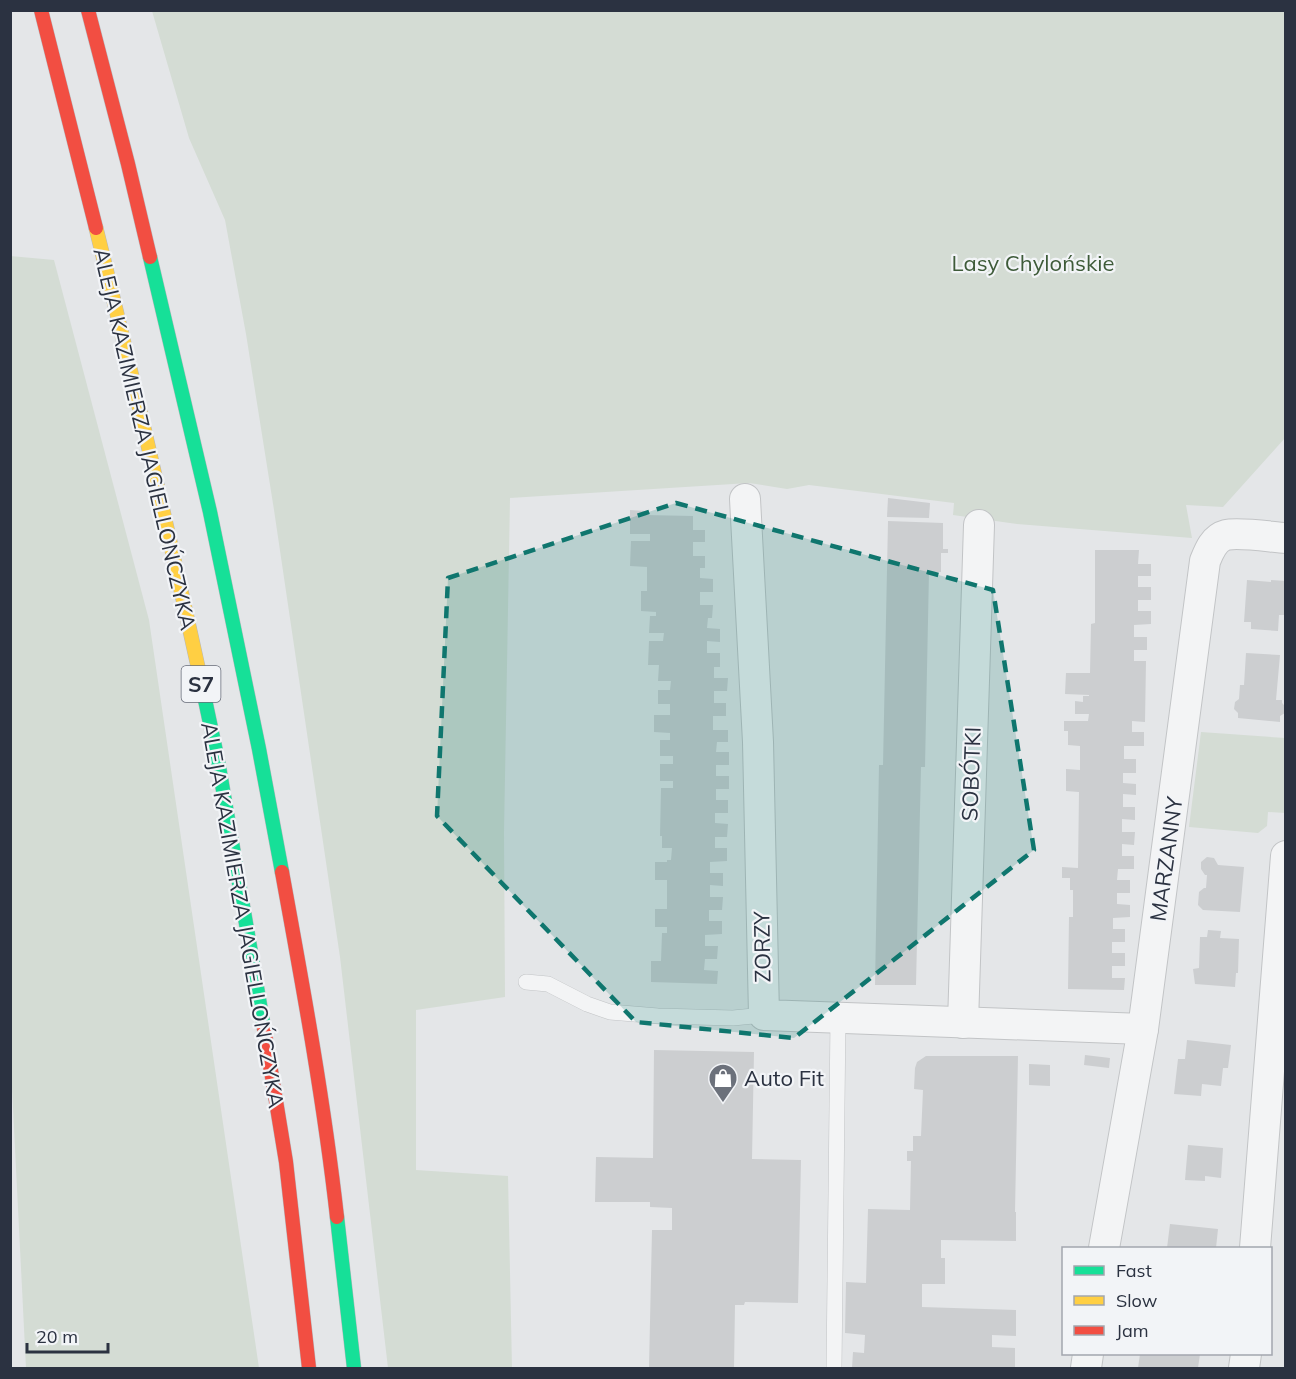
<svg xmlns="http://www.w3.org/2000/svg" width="1296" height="1379" viewBox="0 0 1296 1379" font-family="Mulish,sans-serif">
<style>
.green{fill:#d4dcd4}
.building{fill:#ccced0}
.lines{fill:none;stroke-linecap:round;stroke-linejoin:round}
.lane-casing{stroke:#c2c4c6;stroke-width:16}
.street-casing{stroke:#c2c4c6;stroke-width:32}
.fast-casing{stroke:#b6b8bc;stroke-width:15}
.slow-casing{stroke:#b6b8bc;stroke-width:15}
.jam-casing{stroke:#b6b8bc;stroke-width:15}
.lane{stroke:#f3f4f5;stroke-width:15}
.street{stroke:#f3f4f5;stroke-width:30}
.fast{stroke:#16e098;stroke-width:14}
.slow{stroke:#ffcf43;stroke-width:14}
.jam{stroke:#f24e42;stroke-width:14}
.marked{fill:#0f766e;fill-opacity:0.2;stroke:#0f766e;stroke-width:4.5;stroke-dasharray:12 8;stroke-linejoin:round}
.labels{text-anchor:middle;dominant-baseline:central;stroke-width:4.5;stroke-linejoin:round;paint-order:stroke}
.shield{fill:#f2f4f7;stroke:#676c78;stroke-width:1.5}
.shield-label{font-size:21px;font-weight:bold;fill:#2b3241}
.park-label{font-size:22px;fill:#3e5b39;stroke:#f2f4f7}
.street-label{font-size:22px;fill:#2b3241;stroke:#f2f4f7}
.poi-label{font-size:22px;fill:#2b3241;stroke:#f2f4f7;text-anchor:start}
</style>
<rect width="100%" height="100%" fill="#e4e6e8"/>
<g class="green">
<path d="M152,11H1285V438L1223,507L1186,505L1192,538L1017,524L953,515L954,503L809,485L787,489L749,483L510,498L504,833L505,997L416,1010V1170L508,1176L512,1368H388L340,957L274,510L246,334L225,220L189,138Z"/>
<path d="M10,256L54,260L149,620L259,1368H26L10,1048Z"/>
<path d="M1201,732L1285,738V813L1268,812L1267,826L1258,833L1189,827Z"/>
</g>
<g class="building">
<path d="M888,498L930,503L929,518L887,517Z"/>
<path d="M630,510L645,511V515L693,516V530H705V542H693V556H705V568H700V578L713,579V592H700V605H713L712,618H708L707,628L720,629V642L707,641V653H720V667H714V678H728L727,691H714V703H726V716H713V730H728V742H717L716,752H729V765H716V776H729V789H716V800H728V813H715V823L728,824L727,837H715V848H727V861L710,862V873H723V886L710,885V897H723L722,910H709V921H722V934L705,935V946H718L717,959H705L704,970L718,971L717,984L651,982V961H661L662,933H667V927H655V909H667V880H655V862H667V860H671L672,848H662V836H660L661,788H673V781H660V764H673V756H660V740H670V733L654,732V715H670V704H658V690H670L671,681H658L659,665H648L649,641H663L664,633H649L650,616H656V612L641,611V591H647V567L630,566L631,541H650V534H630Z"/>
<path d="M888,521L943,523V549H948V553H941V572H929L925,767H921L916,985H875L879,765H883Z"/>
<path d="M1095,550H1139L1138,564H1151V576H1138V587H1151V600H1138V611H1151V624L1134,625V637H1147V650H1134V661H1146L1145,722L1132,721V732H1144V746H1124V759H1136V773H1123V783L1136,784V795L1123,794V807H1135V820L1122,819V832H1135L1134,845L1122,844V856H1134V869H1118L1117,880H1130V893H1117V904L1130,905V917L1113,918V929H1125V942H1112V953H1125V966H1112V978H1125L1124,990L1068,989L1069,917H1073V890H1070V878H1062V867L1078,868L1079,792L1066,791V769L1080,770V746L1068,745V731H1064V721H1088L1089,714H1075V701L1083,702V696H1089V695L1065,694L1066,673H1090L1091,624L1095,623Z"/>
<path d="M1247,580L1271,582V580L1286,581V615H1279L1278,631L1251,629V622H1244Z"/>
<path d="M1246,653L1280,655L1276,700H1282V703L1285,706V713L1280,716V722L1238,718V713L1234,709L1235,702L1239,699L1240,685H1244Z"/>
<path d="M1207,857L1214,858L1218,865L1244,867L1240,912L1203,910L1198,905L1199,892L1204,888H1206L1207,875H1205L1201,869V862Z"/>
<path d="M1208,930L1221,931L1220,938L1239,939L1238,973H1236L1235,987L1195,984L1193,969L1199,968L1200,937H1207Z"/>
<path d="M1187,1040L1231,1045L1228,1068H1223L1221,1086L1202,1084L1201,1096L1174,1094L1178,1059H1185Z"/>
<path d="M654,1050L754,1052L752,1159L801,1160L798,1303L745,1302L744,1305H735L734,1368H649L652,1230H672V1208L650,1207V1202H595L596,1157L653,1158Z"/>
<path d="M1085,1055L1110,1058L1109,1068L1084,1065Z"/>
<path d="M926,1056H1018L1015,1212H1016V1241L941,1240V1258H945V1284H922V1307L1016,1310V1336L992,1335V1347L1015,1348V1368H852L853,1352L864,1353L865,1335L845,1333L846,1282L866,1283L868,1209L910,1210L911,1161H907V1151H913V1136H921L923,1090L914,1089L915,1068L917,1062Z"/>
<path d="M1029,1064L1050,1065V1086L1029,1085Z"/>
<path d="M1188,1145L1223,1148L1221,1178L1205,1176V1181L1185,1180Z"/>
<path d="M1170,1224L1218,1229L1216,1248H1167Z"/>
<path d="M1140,1354H1200L1198,1368H1138Z"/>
</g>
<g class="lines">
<g class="lane-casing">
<g id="lane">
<path d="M526,982L548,984L587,1004L610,1012L658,1016L733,1018L764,1015"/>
<path d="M834,1368L838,1018"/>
</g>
</g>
<g class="street-casing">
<g id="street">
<path d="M745,499L758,742L764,1015L1143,1029"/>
<path d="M963,1023L979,525"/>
<path d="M1104,1248L1143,1029L1205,561C1209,551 1214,538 1226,535C1239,532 1271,537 1286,538"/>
<path d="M1255,1248L1286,856"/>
<path d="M1086,1368L1088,1354"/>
<path d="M1244,1368L1246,1354"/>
</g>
</g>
<g class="fast-casing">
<g id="fast">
<path d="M150,257L210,512L259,749L282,872"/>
<path d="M200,676L218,761L264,1028"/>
<path d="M337,1217L354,1368"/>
</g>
</g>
<g class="slow-casing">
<path id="slow" d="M96,228C133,377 167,526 200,676"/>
</g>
<g class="jam-casing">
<g id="jam">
<path d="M41,10L96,228"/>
<path d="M88,10L128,164L150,257"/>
<path d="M282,872C303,987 324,1101 337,1217"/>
<path d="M264,1028L286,1162L309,1368"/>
</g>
</g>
<use href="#lane" class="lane"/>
<use href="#street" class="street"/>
<use href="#fast" class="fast"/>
<use href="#slow" class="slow"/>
<use href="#jam" class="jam"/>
</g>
<path class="marked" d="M676,503L993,590L1034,850L794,1038L636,1022L437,816L448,578Z"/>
<defs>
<g id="shop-pin" transform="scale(1.5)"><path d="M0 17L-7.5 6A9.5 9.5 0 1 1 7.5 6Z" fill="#6c717b" stroke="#f2f4f7"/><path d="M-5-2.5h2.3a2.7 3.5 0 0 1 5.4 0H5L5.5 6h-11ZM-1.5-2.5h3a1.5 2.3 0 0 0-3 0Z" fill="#fff"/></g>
</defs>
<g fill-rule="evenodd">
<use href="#shop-pin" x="723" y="1078"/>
</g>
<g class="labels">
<rect class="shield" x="181.5" y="666" width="39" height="36" rx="4.5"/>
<g class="shield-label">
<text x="201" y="684">S7</text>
</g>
<g class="park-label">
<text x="1033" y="263">Lasy Chylońskie</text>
</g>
<g class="street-label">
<text transform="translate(145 439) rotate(77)">ALEJA KAZIMIERZA JAGIELLOŃCZYKA</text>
<text transform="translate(971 774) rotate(-88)">SOBÓTKI</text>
<text transform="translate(1166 859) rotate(-82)">MARZANNY</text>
<text transform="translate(243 915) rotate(80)">ALEJA KAZIMIERZA JAGIELLOŃCZYKA</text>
<text transform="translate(762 947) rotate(-91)">ZORZY</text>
</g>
<g class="poi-label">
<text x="744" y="1078">Auto Fit</text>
</g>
</g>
<rect width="1296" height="1379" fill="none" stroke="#2b3241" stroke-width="24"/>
<rect x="1062" y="1247" width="210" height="108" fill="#f2f4f7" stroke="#a2a6ae" stroke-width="1.5"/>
<rect x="1074" y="1266" width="30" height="9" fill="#16e098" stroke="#a2a6ae" stroke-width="1.5"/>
<text x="1116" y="1277" font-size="18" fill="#2b3241">Fast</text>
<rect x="1074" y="1296" width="30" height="9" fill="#ffcf43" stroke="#a2a6ae" stroke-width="1.5"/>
<text x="1116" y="1307" font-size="18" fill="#2b3241">Slow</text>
<rect x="1074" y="1326" width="30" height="9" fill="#f24e42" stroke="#a2a6ae" stroke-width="1.5"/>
<text x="1116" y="1337" font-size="18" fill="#2b3241">Jam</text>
<path d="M27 1343v9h81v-9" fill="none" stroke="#2b3241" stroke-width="3"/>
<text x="36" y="1343" font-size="18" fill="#2b3241" stroke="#f2f4f7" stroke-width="4.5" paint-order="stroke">20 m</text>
</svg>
